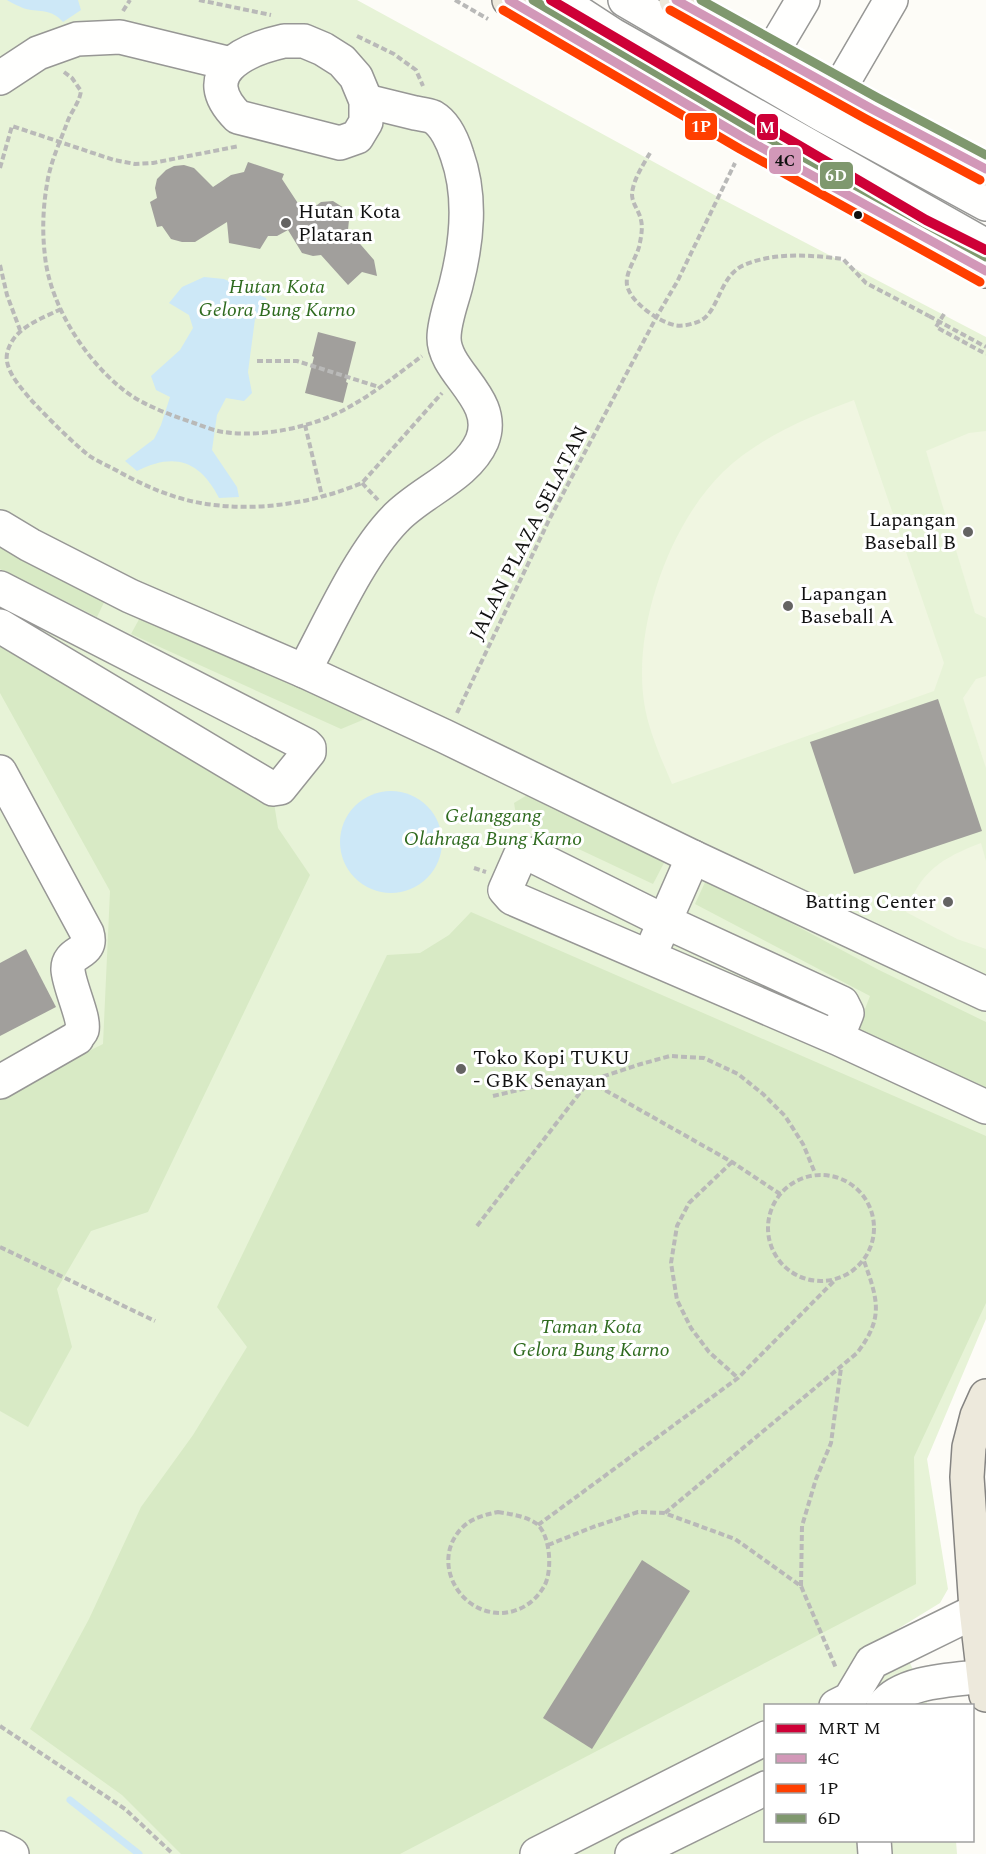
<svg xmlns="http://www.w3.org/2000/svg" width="986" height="1854" viewBox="0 0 986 1854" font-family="Spectral,serif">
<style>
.green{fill:#e7f3d7}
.forest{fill:#d8eac5}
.pitch{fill:#f0f6e1}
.water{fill:#cde8f7}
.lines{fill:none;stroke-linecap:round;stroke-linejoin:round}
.stream{stroke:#cde8f7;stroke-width:7}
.building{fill:#a19f9c}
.minor-casing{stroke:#979795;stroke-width:36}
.major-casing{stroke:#858482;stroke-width:36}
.path{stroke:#b9b9b8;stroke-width:4;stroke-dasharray:6 3;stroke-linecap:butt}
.minor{stroke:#fffffe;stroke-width:33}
.major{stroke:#ede9dc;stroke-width:33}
.path-bridge{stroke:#b9b9b8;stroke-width:4;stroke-dasharray:6 3;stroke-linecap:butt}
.bus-1-casing{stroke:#fff;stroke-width:14}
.bus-2-casing{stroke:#fff;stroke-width:14}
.bus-3-casing{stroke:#fff;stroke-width:14}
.bus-1{stroke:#d298b8;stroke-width:9}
.bus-2{stroke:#ff3f00;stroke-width:9}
.bus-3{stroke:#7f986e;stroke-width:9}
.metro-1-casing{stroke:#fff;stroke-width:15}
.metro-1{stroke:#ce0037;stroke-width:10}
.bus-dot{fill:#111;stroke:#fff;stroke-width:2}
.poi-dot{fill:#646362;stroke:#fff;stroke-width:2}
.labels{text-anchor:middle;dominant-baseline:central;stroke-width:6;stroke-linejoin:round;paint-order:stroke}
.poi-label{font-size:20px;fill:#111;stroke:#fff;text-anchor:start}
.park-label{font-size:20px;font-style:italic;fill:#2f6b1f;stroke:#fff}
.street-label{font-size:20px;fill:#111;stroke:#fff}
.line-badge{stroke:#fff;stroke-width:2}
.badge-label{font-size:16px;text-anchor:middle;font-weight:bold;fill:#fff}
.pale-badge-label{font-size:16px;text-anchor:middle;font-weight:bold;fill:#111}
</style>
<rect width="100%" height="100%" fill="#fdfcf7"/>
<path class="green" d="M0,0H357L718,197L986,337V1319L927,1459L948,1589L940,1603L896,1630L928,1705L766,1706V1840L956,1841L957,1854H0Z"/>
<g class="forest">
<path d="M0,535L108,594L97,617L0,569Z"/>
<path d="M0,610L270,778L278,828L310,875L148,1212L91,1231L57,1289L72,1347L28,1427L0,1411V1095L103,1044L110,891L0,693Z"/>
<path d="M143,612L377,714L341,729L131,634Z"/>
<path d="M534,791L664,863L653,884L517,820L514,803Z"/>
<path d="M707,878L879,970L986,1022V1088L855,1035L870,996L695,904Z"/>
<path d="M471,912L986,1136V1303L914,1457L916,1584L400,1854H181L122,1795L30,1729L89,1619L141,1507L193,1435L247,1347L217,1307L387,955L420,953L449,935Z"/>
</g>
<g class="pitch">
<path d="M854,400L944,663L934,691L672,784C661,758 648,730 644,702C633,627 669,525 723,472C760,437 808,417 854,400Z"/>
<path d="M986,431V618L975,613L926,451L969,433Z"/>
<path d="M986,676V768L963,698L976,679Z"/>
<path d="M981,843L986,861V949L957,939L906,912C920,871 942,858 981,843Z"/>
</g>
<g class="water">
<path d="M7,0H78L81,10L63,22C52,9 40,12 26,9C20,7 12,3 7,0Z"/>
<path d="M204,277L224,279L266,298L270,313L255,319L248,372L252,393L244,401L226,398L217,415L212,450L237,487L239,497L219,498C200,461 175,452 137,471L125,461L154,439L161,425L170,397L156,390L151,376L180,350L193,328L189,315L169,303L182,287Z"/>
<circle cx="391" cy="842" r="51"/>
</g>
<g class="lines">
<path class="stream" d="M70,1800L139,1854"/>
</g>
<g class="building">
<path d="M248,162L284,174L282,179L305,214L321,202L333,201L344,208L349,220L348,230L374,260L377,276L362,272L348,285L321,255L313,256L302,253L288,230L277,236H268L260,249L229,243L227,222L195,242H182L171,239L162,226L157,227L150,202L157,198L155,188L157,179L166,170L174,166L184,165L194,168L213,187L231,175L244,172Z"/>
<path d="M318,332L356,342L346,382L348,383L343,403L305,393L314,357L312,356Z"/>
<path d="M938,699L982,831L854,874L810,742Z"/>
<path d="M26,949L56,1007L0,1036V963Z"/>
<path d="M642,1560L690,1591L592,1749L543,1718Z"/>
</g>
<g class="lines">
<g class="minor-casing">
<g id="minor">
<path d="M559,0L613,35L986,246"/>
<path d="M625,0L821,114L986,204"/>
<path d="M284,41H304L323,49L342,61L356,77L366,101V122L357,137L340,143L238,117C194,73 244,50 284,41Z"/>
<path d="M771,54L803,0"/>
<path d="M0,78L38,53L77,39L120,37L231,64"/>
<path d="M838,91L891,0"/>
<path d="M0,527L30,545L130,596L304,671L444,736L693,857L986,994"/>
<path d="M0,588L306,745L309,748V752L280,788L273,789L0,626"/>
<path d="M304,671C329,625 359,556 395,519C420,492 467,476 482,441C499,399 444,373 444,338C444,321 452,301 456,285C467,242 472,197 457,155C453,142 445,124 433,117C428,115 420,114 415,113C399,109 382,105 366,101"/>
<path d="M0,772L87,933C94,956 67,949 68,970C69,986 85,1018 82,1030C81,1033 78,1035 77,1038L0,1082"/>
<path d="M656,941L693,857"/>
<path d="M837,1038L847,1013L842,1003L664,921L529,854L520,856L505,890L512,898L837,1038L986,1107"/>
<path d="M836,1706L850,1699L872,1662L986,1606"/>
<path d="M883,1706C903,1680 955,1680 986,1676"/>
<path d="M874,1840L875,1854"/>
<path d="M0,1848L12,1854"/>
<path d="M537,1854L766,1738"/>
<path d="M632,1854L766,1788"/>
</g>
</g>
<g class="major-casing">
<g id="major">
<path d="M509,0L746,139L986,271"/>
<path d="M676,0L872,109L986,169"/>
<path d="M986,1396L977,1416L969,1447L967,1477L976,1609L986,1695"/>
</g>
</g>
<g class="path">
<path d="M199,0L271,15"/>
<path d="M455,0L488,19"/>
<path d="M123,11L130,0"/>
<path d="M357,36L394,54L416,70L423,86"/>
<path d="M64,72L72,78L81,91C79,104 71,111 67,123C60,142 50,163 47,184C43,207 42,232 45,256C50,308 91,370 135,398C154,409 173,416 194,423C203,426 214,431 224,432C249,436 281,432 305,425C349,414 386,383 422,356"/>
<path d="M650,153C643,165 633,180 632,194C632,204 639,210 641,220C643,228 641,238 639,247C636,258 625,273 627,285C630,302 658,321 674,325C682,327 693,324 700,321C719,312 719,276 744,265C775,252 810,255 843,259L866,283L929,316"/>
<path d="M0,168L12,126L114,160L135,164L153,163L239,146"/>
<path d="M0,265L7,295L20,330"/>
<path d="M61,309C41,319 12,328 7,354C4,370 22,389 32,401C50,420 68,438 88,455C95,460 104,464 112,468C144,486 177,501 214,505C264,511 316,502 362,483L442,393"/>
<path d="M944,314L936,327L986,354"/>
<path d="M257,361H297L379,387"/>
<path d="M305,425L322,496"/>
<path d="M362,483L378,500"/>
<path d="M457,713L549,520L657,316L677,282L735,163"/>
<path d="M474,868L486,872"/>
<path d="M493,1096L570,1078L589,1081L732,1162L780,1194"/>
<path d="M732,1162L689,1203L677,1226L671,1263L677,1300L691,1328L709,1352L738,1378"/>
<circle cx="821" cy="1228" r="53"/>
<path d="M477,1226L589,1081L641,1064L670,1056L704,1058L738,1074L763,1094L785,1116L803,1144L815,1173"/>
<path d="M0,1247L155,1321"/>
<path d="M498,1512C510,1514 526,1516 537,1524C551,1536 553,1574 543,1588C534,1603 519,1612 502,1613C458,1614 431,1561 461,1529C471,1518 484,1515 498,1512Z"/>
<path d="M665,1513L857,1353C884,1318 878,1300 864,1261"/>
<path d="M538,1525L738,1378L835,1280"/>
<path d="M548,1545L593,1527L638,1512L664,1513L735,1539L801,1586L836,1668"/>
<path d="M801,1586L802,1526L816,1479L831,1443L841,1368"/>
<path d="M0,1726L125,1809L173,1854"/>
</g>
<use href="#minor" class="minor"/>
<use href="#major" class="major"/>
<path class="path-bridge" d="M929,316L986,347"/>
<g class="bus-1-casing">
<g id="bus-1">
<path d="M509,0L746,139L986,271"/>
<path d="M676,0L872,109L986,169"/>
</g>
</g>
<g class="bus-2-casing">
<g id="bus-2">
<path d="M503,10L740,149L980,282"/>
<path d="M670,10L866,119L980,180"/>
</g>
</g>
<g class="bus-3-casing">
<g id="bus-3">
<path d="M533,0L752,129L986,257"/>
<path d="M701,0L878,98L986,155"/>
</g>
</g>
<use href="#bus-1" class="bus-1"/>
<use href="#bus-2" class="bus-2"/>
<use href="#bus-3" class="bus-3"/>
<g class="metro-1-casing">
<path id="metro-1" d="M551,0L926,220L986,250"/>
</g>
<use href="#metro-1" class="metro-1"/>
</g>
<circle class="bus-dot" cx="858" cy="215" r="5"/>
<g class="poi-dot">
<circle cx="286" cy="223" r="6"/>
<circle cx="968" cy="532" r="6"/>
<circle cx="788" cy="606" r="6"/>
<circle cx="948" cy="902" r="6"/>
<circle cx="461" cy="1069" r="6"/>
</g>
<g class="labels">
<g class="poi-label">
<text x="298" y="212">Hutan Kota<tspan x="298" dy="23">Plataran</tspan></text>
<text x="956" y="520" text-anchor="end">Lapangan<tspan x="956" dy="23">Baseball B</tspan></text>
<text x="800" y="594">Lapangan<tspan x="800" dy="23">Baseball A</tspan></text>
<text x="936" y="902" text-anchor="end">Batting Center</text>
<text x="473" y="1058">Toko Kopi TUKU<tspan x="473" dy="23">- GBK Senayan</tspan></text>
</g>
<g class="park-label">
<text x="277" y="287">Hutan Kota<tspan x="277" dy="23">Gelora Bung Karno</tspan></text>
<text x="493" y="816">Gelanggang<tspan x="493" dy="23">Olahraga Bung Karno</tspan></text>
<text x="591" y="1327">Taman Kota<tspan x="591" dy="23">Gelora Bung Karno</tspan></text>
</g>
<g class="street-label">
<text transform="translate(529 533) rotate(-63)">JALAN PLAZA SELATAN</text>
</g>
</g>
<g class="line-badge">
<rect x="684" y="112" width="34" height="29" rx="6" fill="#ff3f00"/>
<rect x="756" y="113" width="23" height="28" rx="6" fill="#ce0037"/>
<rect x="768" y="146" width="34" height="29" rx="6" fill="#d298b8"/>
<rect x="819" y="161" width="35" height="29" rx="6" fill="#7f986e"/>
</g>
<g class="badge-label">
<text x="701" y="132">1P</text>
<text x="767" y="133">M</text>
<text x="836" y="181">6D</text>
</g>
<g class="pale-badge-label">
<text x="785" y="166">4C</text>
</g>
<rect x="764" y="1704" width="210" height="138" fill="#ffffff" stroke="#a0a0a0" stroke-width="1.5"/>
<rect x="776" y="1724" width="30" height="9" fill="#ce0037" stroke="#a0a0a0" stroke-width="1.5"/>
<text x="818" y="1734" font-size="18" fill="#111111">MRT M</text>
<rect x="776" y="1754" width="30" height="9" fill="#d298b8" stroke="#a0a0a0" stroke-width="1.5"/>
<text x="818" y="1764" font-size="18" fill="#111111">4C</text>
<rect x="776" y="1784" width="30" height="9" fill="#ff3f00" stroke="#a0a0a0" stroke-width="1.5"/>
<text x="818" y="1794" font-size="18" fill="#111111">1P</text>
<rect x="776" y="1814" width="30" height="9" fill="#7f986e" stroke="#a0a0a0" stroke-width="1.5"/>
<text x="818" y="1824" font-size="18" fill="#111111">6D</text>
</svg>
